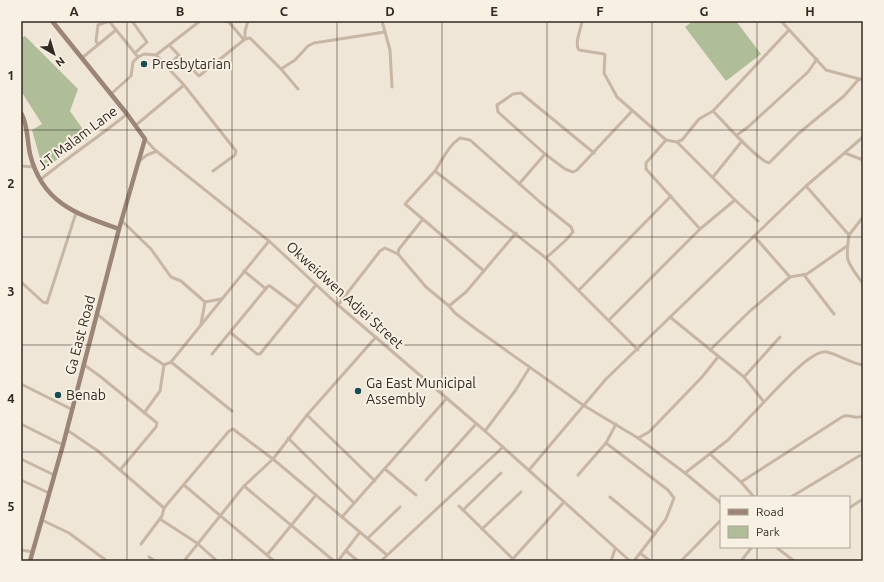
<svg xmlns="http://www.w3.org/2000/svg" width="884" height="582" viewBox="0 0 884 582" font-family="Ubuntu,sans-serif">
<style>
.green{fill:#afbe98}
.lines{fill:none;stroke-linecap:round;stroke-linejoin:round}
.street{stroke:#c7b6a4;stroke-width:3}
.secondary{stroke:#9b8576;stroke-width:4.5}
.grid{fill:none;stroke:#332a25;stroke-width:1;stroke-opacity:0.55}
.poi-dot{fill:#1c4c53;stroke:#f8f0e3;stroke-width:1.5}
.labels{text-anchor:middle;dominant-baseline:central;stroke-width:4;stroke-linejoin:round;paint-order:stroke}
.poi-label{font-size:14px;fill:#332a25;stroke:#f8f0e3;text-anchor:start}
.street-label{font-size:14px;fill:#332a25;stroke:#f8f0e3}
.neatline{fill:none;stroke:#332a25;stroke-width:1.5}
.grid-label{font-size:13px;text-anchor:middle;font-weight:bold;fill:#332a25}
</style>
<rect width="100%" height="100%" fill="#f0e6d7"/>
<g class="green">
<path d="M693,21H736L761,54L726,81L685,27Z"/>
<path d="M25,36L78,89L70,111L89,138L43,169L32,130L42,124L21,91V38Z"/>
</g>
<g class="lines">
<g class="street">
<path d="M132,21L147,42L135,53"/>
<path d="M228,21L244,40"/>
<path d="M382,21L390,50L392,87"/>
<path d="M582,21C581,30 574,43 579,50L604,54L605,55L604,73L617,97L666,140L677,142L682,140L699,119L713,111L789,30"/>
<path d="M781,21L826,70L863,80"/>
<path d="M245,39V31L248,21"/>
<path d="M98,44L96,41L98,25L109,21L138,57"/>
<path d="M169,45L199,76L245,39L250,38L281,69L298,89"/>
<path d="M82,58L116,30"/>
<path d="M166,67L178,56"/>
<path d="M281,69L295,60L308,46L314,43L385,32"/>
<path d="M184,85L236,151L235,155L213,171"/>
<path d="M111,94L131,76L133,62L138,57L144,54L156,55L200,21"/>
<path d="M713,111C724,122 757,160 769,163L799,133L844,96L859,79"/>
<path d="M136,125L184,85L156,55"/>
<path d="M737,135L748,127L808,72L817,59"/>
<path d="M145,139L155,150L269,241L338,305L485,431L630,561"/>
<path d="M666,140L646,163V169L700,229"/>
<path d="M677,142L735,200L758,221"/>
<path d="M845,153L863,160"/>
<path d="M545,154L498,112L497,105L513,94L521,93L594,153"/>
<path d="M139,161L147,155L157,151"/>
<path d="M21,166L34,167"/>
<path d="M435,171L405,204L484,271"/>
<path d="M713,177L742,141"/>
<path d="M40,180C68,157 99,137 127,114"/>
<path d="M519,184L545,154L565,169L573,172L577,170L632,111"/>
<path d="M806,186L849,235C845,263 847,261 863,284"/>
<path d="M423,219L399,249L398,254L426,287L449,306"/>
<path d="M122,221L151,249L171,277L181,281L205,302"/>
<path d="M516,233L466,292L449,306L455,313L476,329L583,405L638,438L685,473L728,440L764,402L744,377L670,317"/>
<path d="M849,235L863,217"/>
<path d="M754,236L790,277"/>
<path d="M546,258L565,241L573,232L571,227L540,202L470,140L460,138C448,146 443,159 435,171L546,258L638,350"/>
<path d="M244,271L266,289"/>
<path d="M804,275L834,314"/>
<path d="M21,282L43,302L47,303L76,213"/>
<path d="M579,290L671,196"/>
<path d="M205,302L221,299"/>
<path d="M338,305L380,251L385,248L398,254"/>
<path d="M97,314L136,346L164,365L171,362"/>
<path d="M610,319L700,229L735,200"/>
<path d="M201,324L205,302"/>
<path d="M231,333L257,354H260L316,285"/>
<path d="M710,350L750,311L790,277L807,274L847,246"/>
<path d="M212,354L268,286H270L298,307"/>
<path d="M171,362L269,241"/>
<path d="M171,362L232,411"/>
<path d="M83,364L101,377L157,423L156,427L120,470"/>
<path d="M744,377L780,337"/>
<path d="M21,384L71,409"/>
<path d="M764,402C776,390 811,349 827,352C840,355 850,363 863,365"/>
<path d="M144,413L160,391L164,365"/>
<path d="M307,415L375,481"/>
<path d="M21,424L63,445"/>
<path d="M616,424L606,443L668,490L674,498L666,519L634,561"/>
<path d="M67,430L98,451L164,508L162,516L141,544"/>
<path d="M485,431L515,391L530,367"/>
<path d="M288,438L354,503"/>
<path d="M638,438L649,432L702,377L718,357"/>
<path d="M710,454L741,482L842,417C850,413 854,420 863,416"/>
<path d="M21,459L54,475"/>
<path d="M385,469L416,495"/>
<path d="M529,470L606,379L806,186L863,137"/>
<path d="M685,473L721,503"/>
<path d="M578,475L606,443"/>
<path d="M21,480L49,493"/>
<path d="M426,480L476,424"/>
<path d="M741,482L754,497"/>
<path d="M184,485L274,561"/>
<path d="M244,486L334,561"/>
<path d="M610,497L655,534"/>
<path d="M791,497L859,456L863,455"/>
<path d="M459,506L513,559"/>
<path d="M164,508L229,431L233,429L273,459L342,517L447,398"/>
<path d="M849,508L863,499"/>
<path d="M463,510L501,473"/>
<path d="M342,517L387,555"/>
<path d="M160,519L197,543L217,561"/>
<path d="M42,520L69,533L107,561"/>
<path d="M482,529L521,492"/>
<path d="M368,538L400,507"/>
<path d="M776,547L794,561"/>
<path d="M21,550L33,552"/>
<path d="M346,551L358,561"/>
<path d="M640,553L650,561"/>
<path d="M267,555L316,495"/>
<path d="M149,557L155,561"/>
<path d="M184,561L244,486L273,459L307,415L376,337"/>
<path d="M338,561L360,532"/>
<path d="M381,561L503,447"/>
<path d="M511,561L564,502"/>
<path d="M611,561L615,549"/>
<path d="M681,561L721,520"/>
<path d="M741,561L752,547"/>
</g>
<g class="secondary">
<path d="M21,113C28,125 27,140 30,154C42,203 76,214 119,229"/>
<path d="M30,561L63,445L119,229L145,139L127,114L52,21"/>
</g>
</g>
<path class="grid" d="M127,21V561M232,21V561M337,21V561M442,21V561M547,21V561M652,21V561M757,21V497M21,130H863M21,237H863M21,345H863M21,452H863M757,547V561"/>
<g class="poi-dot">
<circle cx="144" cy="64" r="4"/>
<circle cx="358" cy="391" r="4"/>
<circle cx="58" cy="395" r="4"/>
</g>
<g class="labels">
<g class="poi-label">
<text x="152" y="64">Presbytarian</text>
<text x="366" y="383">Ga East Municipal<tspan x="366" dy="16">Assembly</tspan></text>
<text x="66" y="395">Benab</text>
</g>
<g class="street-label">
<text transform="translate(77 138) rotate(-37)">J.T Malam Lane</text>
<text transform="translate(345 295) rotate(42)">Okweidwen Adjei Street</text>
<text transform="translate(80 335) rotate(-75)">Ga East Road</text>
</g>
</g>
<rect width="884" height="582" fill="none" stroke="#f8f0e3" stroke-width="44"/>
<rect x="720" y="496" width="130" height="52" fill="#f8f0e3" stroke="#a9a197"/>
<rect x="728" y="509" width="20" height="6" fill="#9b8576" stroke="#a9a197"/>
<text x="756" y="516" font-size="12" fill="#332a25">Road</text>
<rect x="728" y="526" width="20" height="12" fill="#afbe98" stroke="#a9a197"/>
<text x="756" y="536" font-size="12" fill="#332a25">Park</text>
<g transform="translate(54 54) rotate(142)" stroke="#f8f0e3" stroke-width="3" paint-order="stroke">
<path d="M0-3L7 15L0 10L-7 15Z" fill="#332a25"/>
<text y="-6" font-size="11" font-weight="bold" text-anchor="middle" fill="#332a25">N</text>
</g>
<rect x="22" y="22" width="840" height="538" class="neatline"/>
<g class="grid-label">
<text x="74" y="16">A</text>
<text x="180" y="16">B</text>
<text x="284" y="16">C</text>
<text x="390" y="16">D</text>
<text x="494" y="16">E</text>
<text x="600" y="16">F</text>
<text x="704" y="16">G</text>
<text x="810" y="16">H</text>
<text x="11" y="80">1</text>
<text x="11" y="188">2</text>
<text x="11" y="296">3</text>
<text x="11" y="403">4</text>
<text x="11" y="511">5</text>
</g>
</svg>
